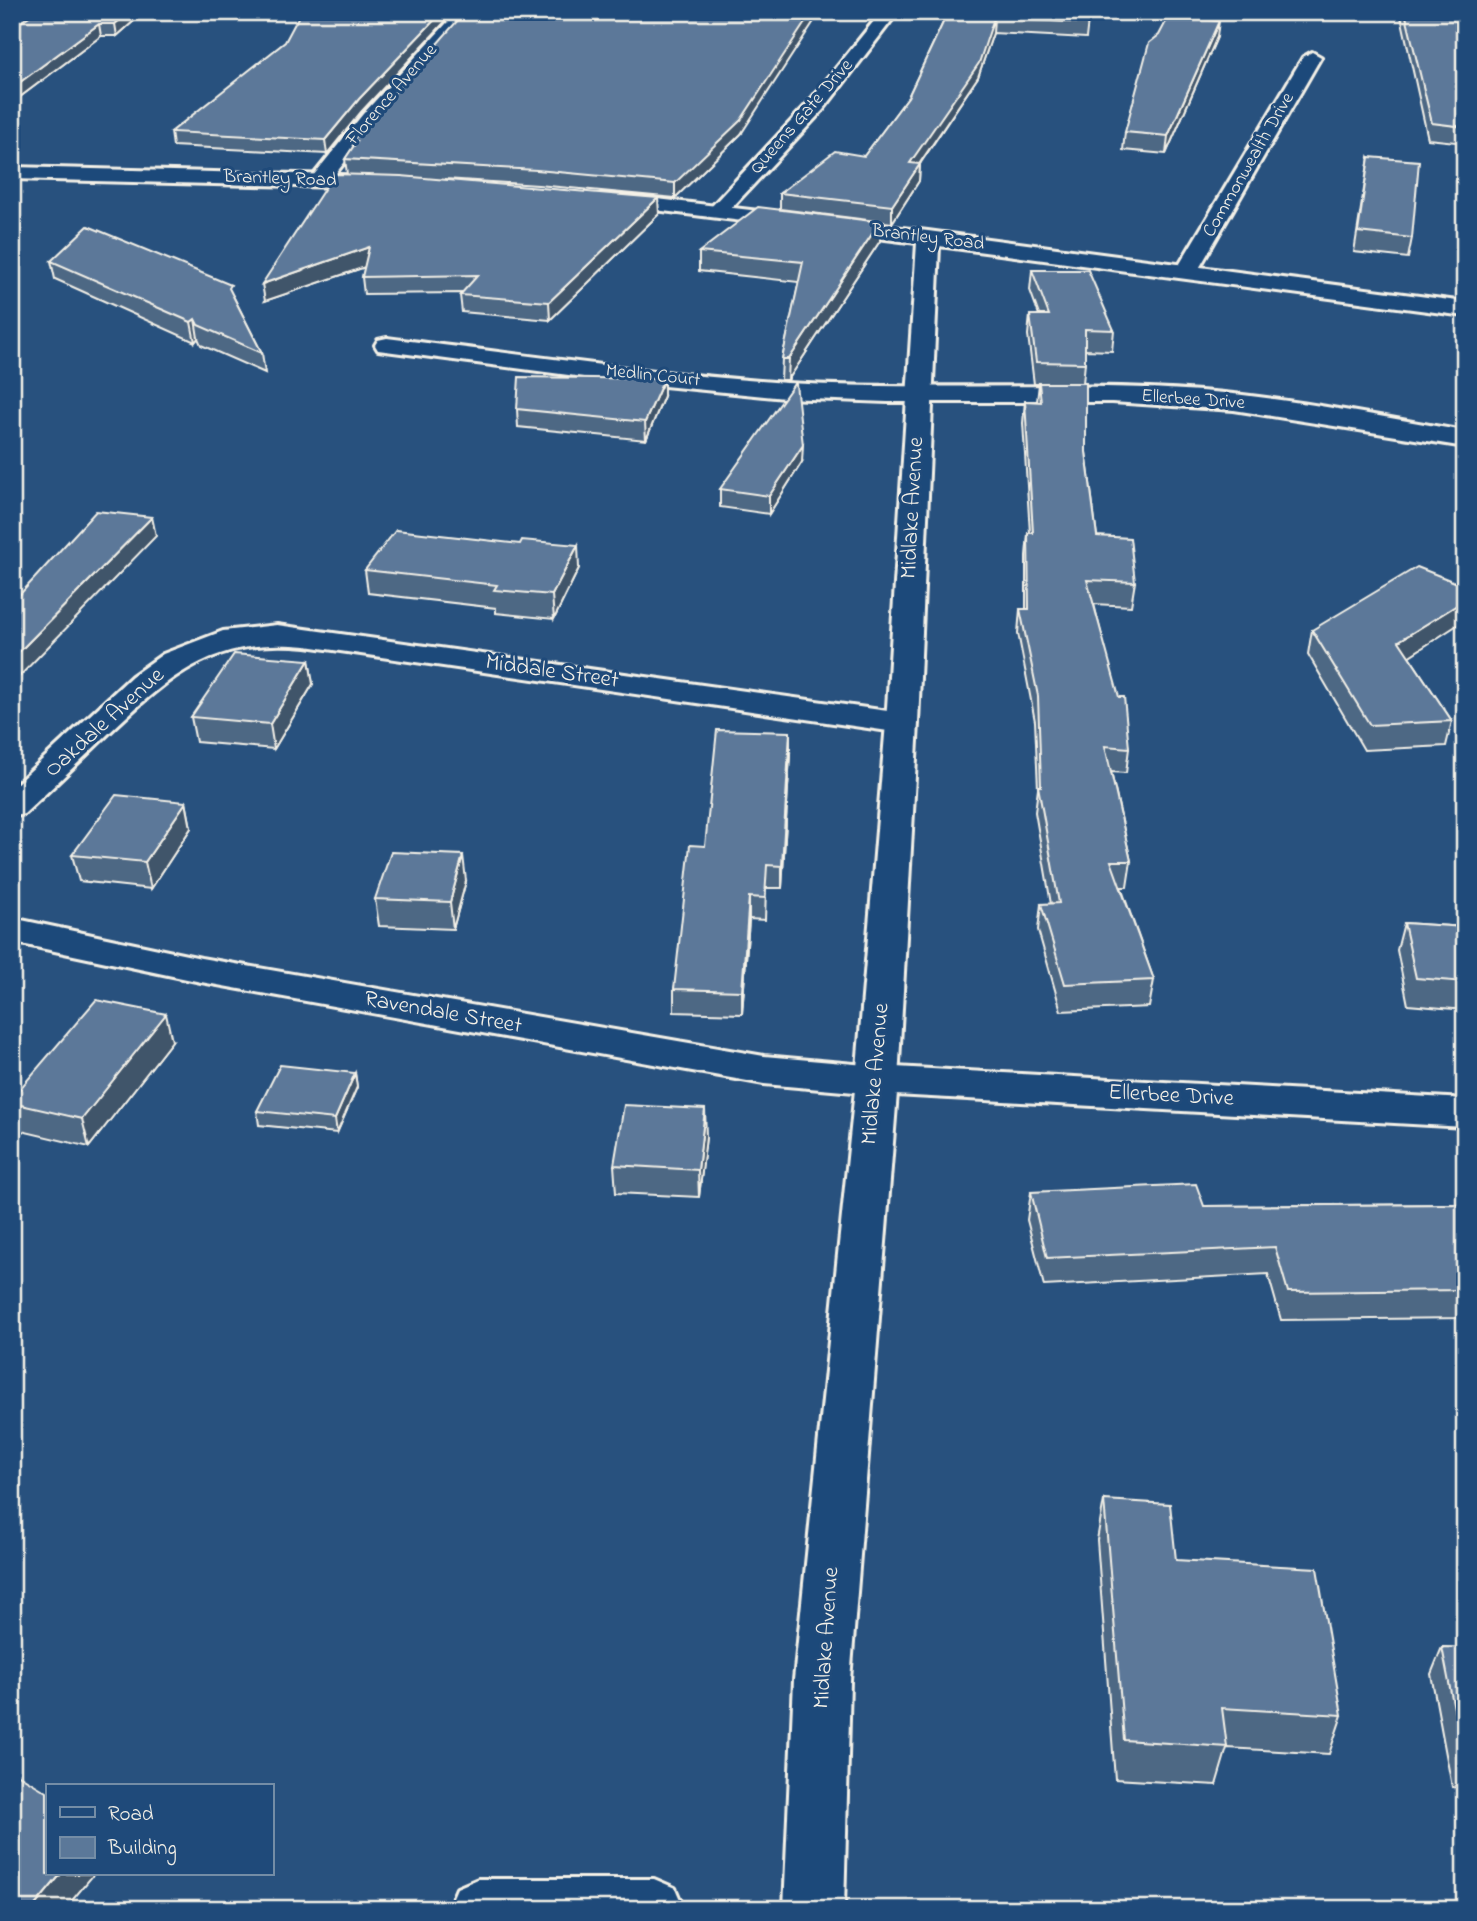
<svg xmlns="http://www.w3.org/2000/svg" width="1477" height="1921" viewBox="0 0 1477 1921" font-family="'Indie Flower',sans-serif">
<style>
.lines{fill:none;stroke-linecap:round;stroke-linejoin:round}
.street-casing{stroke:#f4f1e8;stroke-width:6}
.secondary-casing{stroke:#f4f1e8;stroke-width:6}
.street{fill:#1f4a7a;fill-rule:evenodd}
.secondary{fill:#1f4a7a;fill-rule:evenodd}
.wall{fill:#4e6784;stroke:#f4f1e8;stroke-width:2}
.shaded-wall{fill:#40546b;stroke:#f4f1e8;stroke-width:2}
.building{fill:#5b7899;stroke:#f4f1e8;stroke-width:2}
.labels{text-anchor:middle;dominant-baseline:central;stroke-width:6;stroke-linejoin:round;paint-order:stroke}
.far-street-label{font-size:19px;fill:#f4f1e8;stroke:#1f4a7a}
.street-label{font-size:23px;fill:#f4f1e8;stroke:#1f4a7a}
</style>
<rect width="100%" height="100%" fill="#28517e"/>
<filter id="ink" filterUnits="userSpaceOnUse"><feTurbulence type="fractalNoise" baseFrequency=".0143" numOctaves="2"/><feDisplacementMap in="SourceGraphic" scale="14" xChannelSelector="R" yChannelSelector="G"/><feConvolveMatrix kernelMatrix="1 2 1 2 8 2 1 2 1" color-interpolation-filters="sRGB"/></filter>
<g filter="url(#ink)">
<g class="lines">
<g class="street-casing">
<g id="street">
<path d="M457,12H474L377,122L327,184H313L310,180L313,176L363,114Z"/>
<path d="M884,15L892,20L823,110L725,215H711L707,211L711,207L809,102L878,16Z"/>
<path d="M1312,52L1321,57L1197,272L1194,277H1178L1175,272L1303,57Z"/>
<path d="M387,338C520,354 653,374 787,383C925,391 1063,381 1201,391C1290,398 1377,416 1465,431V447L1234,410L1112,402H887L785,398L614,381L378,350L375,345L378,340Z"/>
<path d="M277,625L902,713L914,716L918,723L914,730L902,733L306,646C215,637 172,673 109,733C81,760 53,787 24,814L12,817V788L132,676L163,654L223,631Z"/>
<path d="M12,918L201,958L764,1056L877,1066L1465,1099V1127L877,1094L764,1084L201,982L12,942Z"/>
<path d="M478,1879H654L675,1888L684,1909H448L457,1888Z"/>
</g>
</g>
<g class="secondary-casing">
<g id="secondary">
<path d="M12,167L382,176L389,178L392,182L389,186L382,188L12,179Z"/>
<path d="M606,193L928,231L1465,302V316L939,246L918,723L898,1080L850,1680L844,1909H784L794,1680L856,1080L886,723L917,243L599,203L596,199L599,195Z"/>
</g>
</g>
<use href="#street" class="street"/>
<use href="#secondary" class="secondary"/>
</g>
<g class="wall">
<path d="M144,12L117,36H101L12,103V28Z"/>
<path d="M948,12H1089L1086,38L993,33L978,77L920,164L919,181L892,223L780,209V193L864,156L908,97Z"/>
<path d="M1400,12H1465V143L1428,139Z"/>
<path d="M1217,37L1166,154L1123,150L1125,132Z"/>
<path d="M361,112L327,154L173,146L171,132Z"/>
<path d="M741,134L675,198L538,185L445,179L659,214L550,320L462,312L460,295L462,293L364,294L362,277L365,267L265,301L347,174L345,159L353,147L352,141Z"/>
<path d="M1369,157L1412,238L1408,258L1354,252Z"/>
<path d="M880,222V241L788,380H781L782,359L799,282L699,271V252Z"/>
<path d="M51,261L233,296L262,353L265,373L201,345L198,338L195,342L55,279Z"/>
<path d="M1032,270L1114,330L1112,351L1085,350V363L1083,383L1086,452L1097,536L1135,582L1131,606L1094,604L1129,748L1126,773L1111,772L1131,861L1127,887H1121L1154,980L1149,1007L1061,1011L1038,930L1041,904H1051L1035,812L1038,789L1035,721L1018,633L1020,609H1026V556L1028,533H1030L1023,423L1025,401H1037L1039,384H1034L1028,335L1030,315H1039L1030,290Z"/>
<path d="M664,396L646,440L518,427L517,409Z"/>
<path d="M802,462L769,514L720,507V489Z"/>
<path d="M579,568L554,619L496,613V608L368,593L365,570Z"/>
<path d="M1312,630L1409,656L1452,721L1446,746L1364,750L1308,654Z"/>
<path d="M309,660L313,684L274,749L196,742L191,717Z"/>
<path d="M790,754L782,888H766L765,920L749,919L742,1014L674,1012V989L705,846Z"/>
<path d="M186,802L191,828L151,889L79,881L72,855Z"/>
<path d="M466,881L453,929L379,926L375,899Z"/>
<path d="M1404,923L1465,927V1010L1408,1005L1397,950Z"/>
<path d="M172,1041L89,1147L17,1130L12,1114V1098Z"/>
<path d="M355,1073L357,1087L337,1133L259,1125L257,1111Z"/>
<path d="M706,1137L699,1197L616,1193L614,1165Z"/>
<path d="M1031,1192L1204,1206L1465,1204V1318L1281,1320L1268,1274L1044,1286L1027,1220Z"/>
<path d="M1104,1500L1176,1560L1342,1715L1329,1754L1227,1748L1216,1785L1115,1779L1097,1540Z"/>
<path d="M1442,1647L1465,1648V1788L1452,1787L1431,1674Z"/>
</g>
<g class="shaded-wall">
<path d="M12,12H27L12,23Z"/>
<path d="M129,12H144L117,36L115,24Z"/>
<path d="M442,12H454L361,112L327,154L325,140L359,99Z"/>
<path d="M812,12H820L741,134L675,198V183Z"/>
<path d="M994,18L993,33L978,77L909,179L910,163Z"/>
<path d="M1219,21L1217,37L1166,154L1168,136Z"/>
<path d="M99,24L101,36L12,103V88Z"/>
<path d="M920,164L919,181L892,223V206Z"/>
<path d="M658,198L659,214L550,320L549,302Z"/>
<path d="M880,222V241L788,380L789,359Z"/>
<path d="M369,247L371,265L265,301L262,284Z"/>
<path d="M195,319L198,338L195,342L191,322Z"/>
<path d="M664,379V396L646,440L645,422Z"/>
<path d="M803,445L802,462L769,514V496Z"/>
<path d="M152,517L156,536L12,684V659Z"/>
<path d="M578,545L579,568L554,619L552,595Z"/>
<path d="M1465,600V620L1394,666L1399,641Z"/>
<path d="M309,660L313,684L274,749L270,724Z"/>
<path d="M790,732V754L782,888V866Z"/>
<path d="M186,802L191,828L151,889L145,862Z"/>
<path d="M463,855L466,881L453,929L450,902Z"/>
<path d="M749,897V919L742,1014V991Z"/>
<path d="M166,1014L172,1041L89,1147L82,1119Z"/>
<path d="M355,1073L357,1087L337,1133L335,1119Z"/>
<path d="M705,1109L706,1137L699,1197L698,1170Z"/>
<path d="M61,1874H94L65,1909H32Z"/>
</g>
<g class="building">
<path d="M35,12H129L115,24H99L12,88V28Z"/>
<path d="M301,12H442L359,99L325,140L171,132L285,42Z"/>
<path d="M465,12H812L741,120L675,183L537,170L345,159L357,141H352Z"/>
<path d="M948,12H1089L1087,23L994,18L979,63L910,163L920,164L892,206L780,193L835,151L864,156L908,97Z"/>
<path d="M1405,12H1465V127L1432,123Z"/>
<path d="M1169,16L1219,21L1168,136L1125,132L1149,43L1159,35Z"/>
<path d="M1369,157L1419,161L1412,238L1358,232Z"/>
<path d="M334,174L401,176L658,198L549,302L460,295L478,275L362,277L369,247L262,284Z"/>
<path d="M758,207L880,222L789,359H782L803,262L699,252Z"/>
<path d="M88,226L231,285L229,288L262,353L198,325L195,319L191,322L51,261Z"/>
<path d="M1032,270H1088L1114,330L1085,329V363L1036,362L1030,315H1049Z"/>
<path d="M519,377L664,379L645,422L517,409Z"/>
<path d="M1039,383H1086V452L1097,536L1130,538L1135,582L1087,580L1119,697H1124L1129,748L1105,746L1131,861H1111L1154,980L1065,984L1041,904L1059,903L1038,786H1041L1038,696L1020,609H1029L1028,533H1033L1025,401L1041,402Z"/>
<path d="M794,384H796L803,445L769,496L720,489Z"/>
<path d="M96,511L152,517L12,659V603Z"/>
<path d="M396,530L520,544L522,540L578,545L552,595L494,590L497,585L365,570Z"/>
<path d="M1417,567L1465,586V600L1399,641L1452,721L1370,725L1312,630Z"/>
<path d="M234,654L309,660L270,724L191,717Z"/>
<path d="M717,730L790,732L782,866L767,865L765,898L749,897L742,991L674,989L690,845L705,846Z"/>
<path d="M116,795L186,802L145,862L72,855Z"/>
<path d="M391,852L463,855L450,902L375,899Z"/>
<path d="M1404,923L1465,927V982L1416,978Z"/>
<path d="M96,1000L166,1014L82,1119L12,1103V1098Z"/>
<path d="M280,1065L355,1073L335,1119L257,1111Z"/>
<path d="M624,1105L705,1109L698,1170L614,1165Z"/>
<path d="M1196,1184L1204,1206L1465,1204V1290L1288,1292L1275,1247L1047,1258L1031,1192Z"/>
<path d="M1104,1500L1170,1504L1176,1560L1317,1568L1342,1715L1222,1708L1227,1747L1124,1740Z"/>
<path d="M1442,1647L1465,1648V1760H1464Z"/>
<path d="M12,1771L47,1792V1874H61L32,1909H12Z"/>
</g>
</g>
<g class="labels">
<g class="far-street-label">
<text transform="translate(392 95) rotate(-49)">Florence Avenue</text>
<text transform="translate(802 117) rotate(-49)">Queens Gate Drive</text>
<text transform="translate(1249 165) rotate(-60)">Commonwealth Drive</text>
<text transform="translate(280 179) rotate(2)">Brantley Road</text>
<text transform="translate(928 238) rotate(7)">Brantley Road</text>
<text transform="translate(653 376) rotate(6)">Medlin Court</text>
<text transform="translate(1193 400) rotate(4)">Ellerbee Drive</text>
</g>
<g class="street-label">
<text transform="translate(913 508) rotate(-87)">Midlake Avenue</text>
<text transform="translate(552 672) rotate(8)">Middale Street</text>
<text transform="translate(105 723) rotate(-42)">Oakdale Avenue</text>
<text transform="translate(443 1013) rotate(10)">Ravendale Street</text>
<text transform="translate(876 1074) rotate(-85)">Midlake Avenue</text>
<text transform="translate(1171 1096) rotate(3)">Ellerbee Drive</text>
<text transform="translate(827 1638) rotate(-86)">Midlake Avenue</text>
</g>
</g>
<rect width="1477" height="1921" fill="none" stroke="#1f4a7a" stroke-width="42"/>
<rect x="21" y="21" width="1435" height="1879" fill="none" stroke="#f4f1e8" stroke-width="2.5" filter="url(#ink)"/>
<rect x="46" y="1784" width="228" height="91" fill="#1f4a7a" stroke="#748da6" stroke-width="2"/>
<rect x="60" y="1807" width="35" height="10" fill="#1f4a7a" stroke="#748da6" stroke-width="2"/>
<text x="108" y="1820" font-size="21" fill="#f4f1e8">Road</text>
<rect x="60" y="1837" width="35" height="21" fill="#5b7899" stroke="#748da6" stroke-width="2"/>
<text x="108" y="1854" font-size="21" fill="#f4f1e8">Building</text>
</svg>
